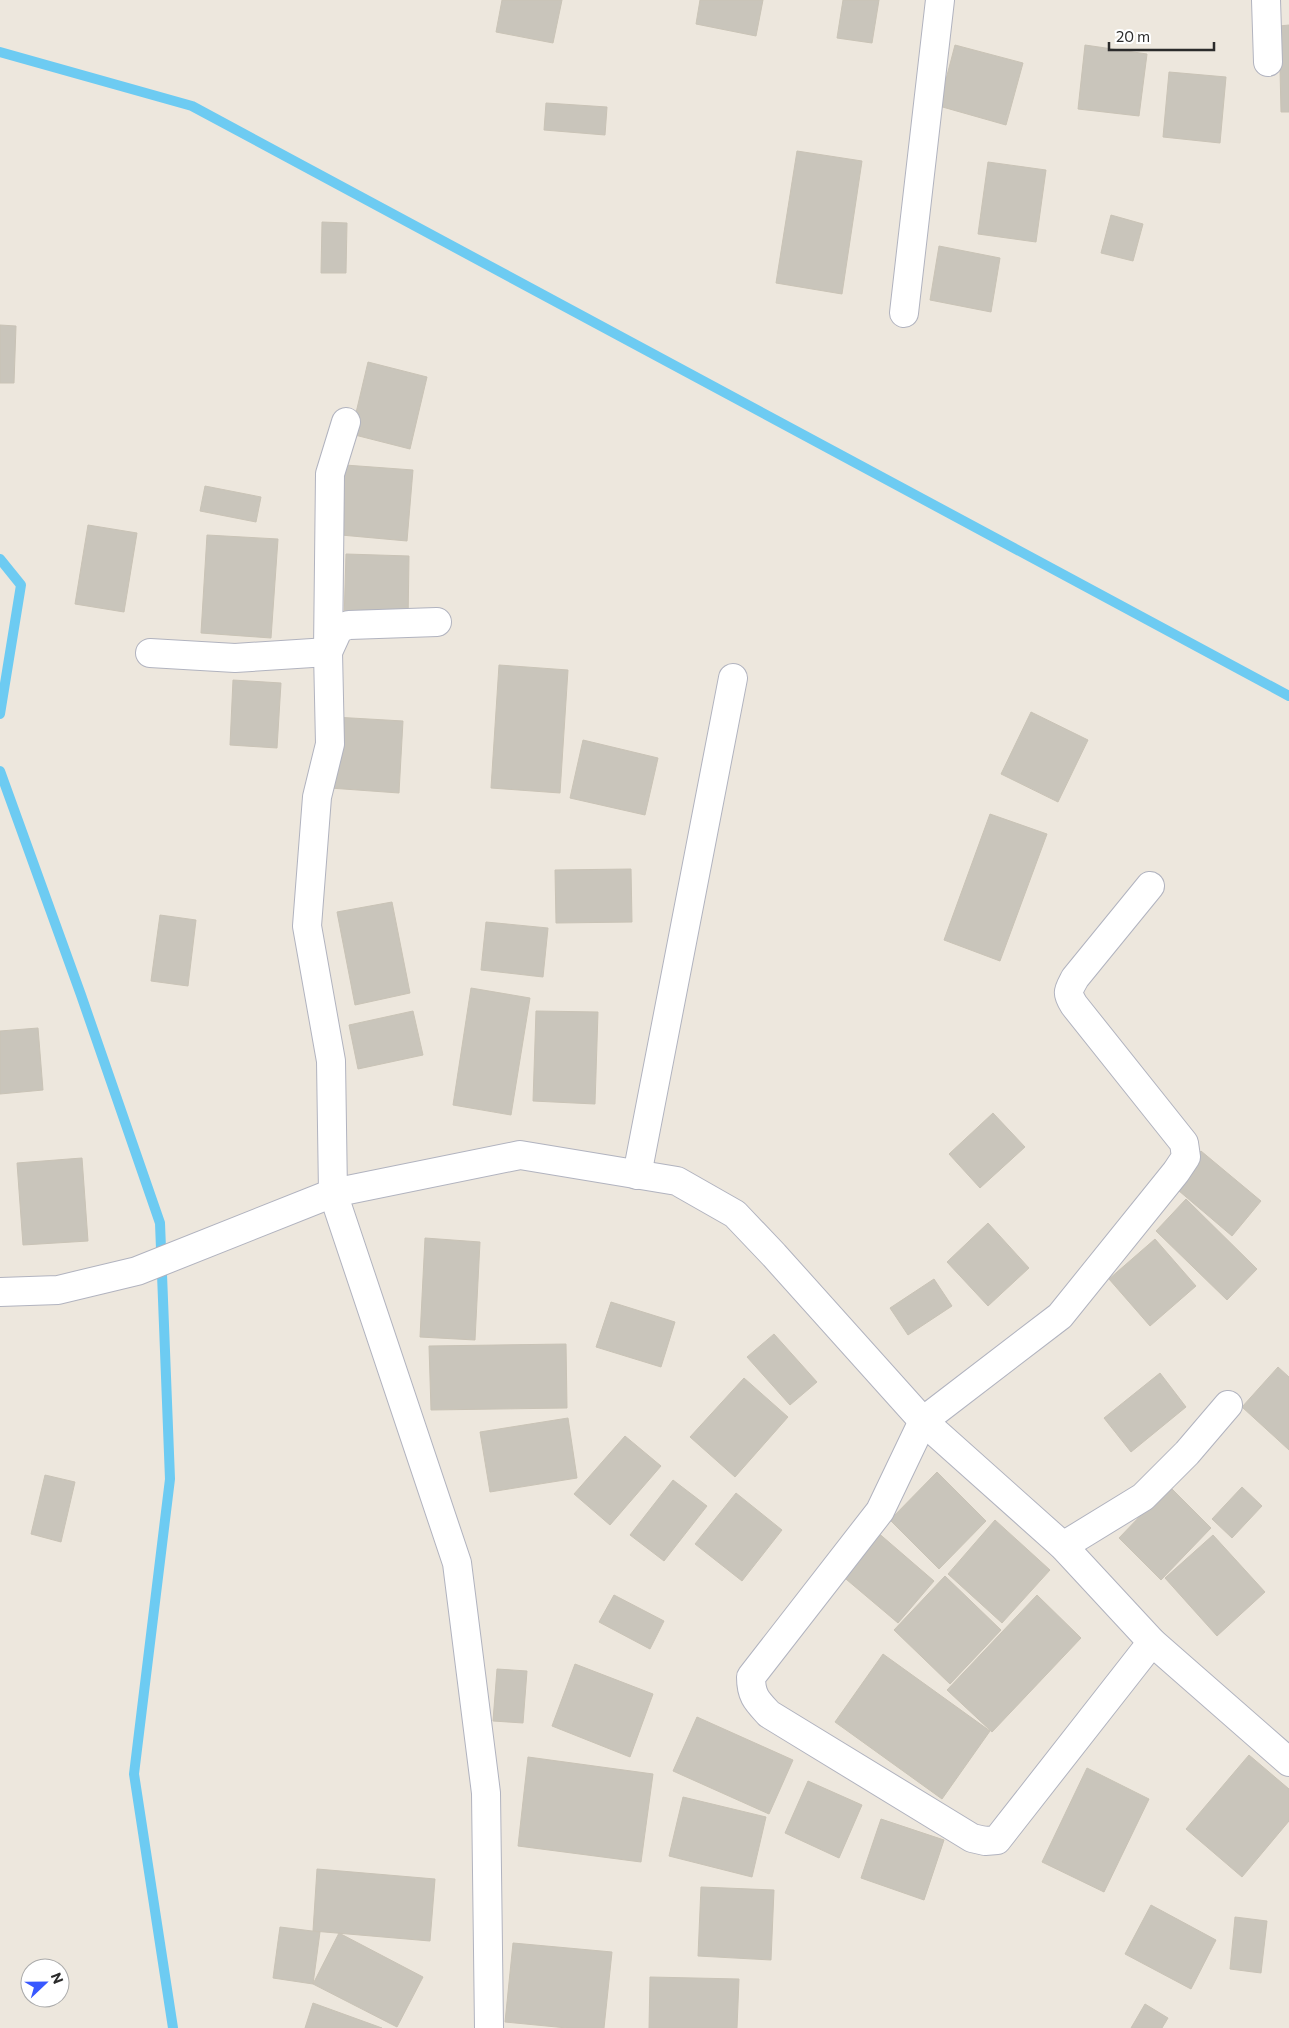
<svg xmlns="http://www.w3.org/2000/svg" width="1289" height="2028" viewBox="0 0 1289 2028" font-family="Commissioner,sans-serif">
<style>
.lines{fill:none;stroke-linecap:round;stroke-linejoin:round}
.stream{stroke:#6dcbf2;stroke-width:10}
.building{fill:#c9c5bb;stroke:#c9c3b6}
.minor-casing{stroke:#b1b3bf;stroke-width:30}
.minor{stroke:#fff;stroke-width:28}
</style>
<rect width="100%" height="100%" fill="#ede7dd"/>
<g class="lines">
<g class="stream">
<path d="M0,52L192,106L1289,696"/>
<path d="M0,559L21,585L0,714"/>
<path d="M0,771L81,995L160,1223L170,1479L134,1774L173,2028"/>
</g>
</g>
<g class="building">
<path d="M502,0H562L553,43L496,32Z"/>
<path d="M700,0H763L756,36L696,24Z"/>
<path d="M843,0H879L872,43L837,38Z"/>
<path d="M1289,25V112H1281L1279,26Z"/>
<path d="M955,45L1023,63L1006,125L939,106Z"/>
<path d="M1085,45L1147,54L1139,116L1078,109Z"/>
<path d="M1169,72L1226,77L1220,143L1163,137Z"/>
<path d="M546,103L607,107L605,135L544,130Z"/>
<path d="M797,151L862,161L842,294L776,283Z"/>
<path d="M988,162L1046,170L1036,242L978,234Z"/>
<path d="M1111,215L1143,224L1133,261L1101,253Z"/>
<path d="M322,222L347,223L346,273H321Z"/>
<path d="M939,246L1000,258L991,312L930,300Z"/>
<path d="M0,325L16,326L14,383H0Z"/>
<path d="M368,362L427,377L410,449L351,434Z"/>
<path d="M345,465L413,470L407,541L341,535Z"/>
<path d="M205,486L261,497L256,522L200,511Z"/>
<path d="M88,525L137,533L124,612L75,604Z"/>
<path d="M207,535L278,539L271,638L201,633Z"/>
<path d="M346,554L409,556L408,623L344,621Z"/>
<path d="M499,665L568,670L560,793L491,788Z"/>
<path d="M233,680L281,683L277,748L230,745Z"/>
<path d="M1031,712L1088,740L1058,802L1001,774Z"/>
<path d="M334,717L403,721L399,793L330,788Z"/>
<path d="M583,740L658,758L645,815L570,798Z"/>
<path d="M990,814L1047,834L1000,961L944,940Z"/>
<path d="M631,869L632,922L556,923L555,870Z"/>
<path d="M392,902L410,993L355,1005L337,912Z"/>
<path d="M160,915L196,920L188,986L151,981Z"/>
<path d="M486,922L548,928L543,977L481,970Z"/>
<path d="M471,988L530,998L511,1115L453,1105Z"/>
<path d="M413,1011L423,1055L358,1069L349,1025Z"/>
<path d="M536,1011L598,1012L595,1104L533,1101Z"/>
<path d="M38,1028L43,1090L0,1094V1031Z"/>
<path d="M993,1113L1025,1147L980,1188L949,1154Z"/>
<path d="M1201,1151L1261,1201L1232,1236L1172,1185Z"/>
<path d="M82,1158L88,1241L23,1245L17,1163Z"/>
<path d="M1186,1199L1257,1269L1227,1300L1156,1231Z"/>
<path d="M988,1223L1029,1268L988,1306L947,1262Z"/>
<path d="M425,1238L480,1242L475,1340L420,1337Z"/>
<path d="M1155,1239L1196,1286L1150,1326L1109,1279Z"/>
<path d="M934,1279L952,1306L908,1335L890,1308Z"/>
<path d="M611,1302L675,1322L661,1367L596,1347Z"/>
<path d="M774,1334L817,1382L790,1405L747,1357Z"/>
<path d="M566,1344L567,1408L431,1410L429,1346Z"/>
<path d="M1278,1367L1289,1377V1450L1242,1407Z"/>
<path d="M1160,1373L1186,1407L1131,1452L1104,1418Z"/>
<path d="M744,1378L788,1417L735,1477L690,1437Z"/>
<path d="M568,1418L577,1478L490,1492L480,1432Z"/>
<path d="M625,1436L661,1466L610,1525L574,1494Z"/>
<path d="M937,1472L986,1521L939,1569L890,1520Z"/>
<path d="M45,1475L75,1482L61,1542L31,1534Z"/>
<path d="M673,1480L707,1506L664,1561L630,1535Z"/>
<path d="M1169,1486L1211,1528L1161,1580L1119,1538Z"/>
<path d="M1242,1487L1262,1506L1232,1538L1212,1519Z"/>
<path d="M736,1493L782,1530L742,1581L695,1544Z"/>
<path d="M995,1520L1050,1570L1002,1623L948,1574Z"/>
<path d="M876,1531L934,1581L898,1623L840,1574Z"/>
<path d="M1213,1535L1265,1592L1217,1636L1165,1578Z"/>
<path d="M945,1576L1001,1630L950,1684L894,1630Z"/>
<path d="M614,1595L664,1621L650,1649L599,1622Z"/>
<path d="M1037,1595L1081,1638L992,1732L947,1690Z"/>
<path d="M883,1654L990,1731L942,1799L835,1722Z"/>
<path d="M575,1664L653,1694L630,1757L552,1726Z"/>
<path d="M497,1669L527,1671L523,1723L493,1721Z"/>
<path d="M697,1717L793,1760L769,1814L673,1771Z"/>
<path d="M1249,1755L1289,1789V1821L1242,1877L1186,1829Z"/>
<path d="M528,1757L653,1774L641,1862L518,1846Z"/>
<path d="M1087,1768L1149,1799L1104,1892L1042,1862Z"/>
<path d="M808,1781L862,1805L839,1858L785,1833Z"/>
<path d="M683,1797L766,1817L752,1877L669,1856Z"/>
<path d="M881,1819L944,1840L924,1900L861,1878Z"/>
<path d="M317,1869L435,1879L430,1941L313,1931Z"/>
<path d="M701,1887L774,1890L771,1960L698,1956Z"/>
<path d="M1151,1905L1216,1940L1191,1989L1125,1954Z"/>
<path d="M1235,1917L1267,1921L1261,1973L1230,1969Z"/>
<path d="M280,1927L320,1932L313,1984L273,1978Z"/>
<path d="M339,1933L423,1977L397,2027L313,1984Z"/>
<path d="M513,1943L612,1952L604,2028H567L505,2022Z"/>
<path d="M650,1977L739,1979L737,2028H649Z"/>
<path d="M313,2003L382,2028H305Z"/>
<path d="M1145,2004L1168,2018L1162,2028H1131Z"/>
</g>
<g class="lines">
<g class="minor-casing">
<g id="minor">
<path d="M1266,0L1268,62"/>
<path d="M904,313L940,0"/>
<path d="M346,422L330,474L328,652L330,744L317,797L307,926L331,1061L333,1193L457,1563L486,1793L489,2028"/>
<path d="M150,653L235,658L328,652L339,628L349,625L437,622"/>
<path d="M1150,886L1075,978C1068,991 1066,992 1074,1005L1184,1143L1186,1157L1176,1172L1060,1316L923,1421L880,1511L751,1677C751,1696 757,1701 769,1714L972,1838L985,1841L997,1840L1152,1642"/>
<path d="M637,1175L733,678"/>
<path d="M0,1292L58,1290L137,1271L333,1193L520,1155L677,1181L735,1214L774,1255L923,1421L1063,1546L1152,1642L1289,1762"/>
<path d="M1063,1546L1143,1497L1187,1453L1228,1405"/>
</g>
</g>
<use href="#minor" class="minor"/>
</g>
<g transform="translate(45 1983) rotate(68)"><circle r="24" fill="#ffffff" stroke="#aaaaaa"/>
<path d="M0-4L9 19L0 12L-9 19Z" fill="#3858ff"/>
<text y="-8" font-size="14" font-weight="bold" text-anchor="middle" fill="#2b2b2b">N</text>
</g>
<path d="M1109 42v8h105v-8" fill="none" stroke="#2b2b2b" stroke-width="2.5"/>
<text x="1116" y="42" font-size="15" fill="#2b2b2b" stroke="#ffffff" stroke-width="4" paint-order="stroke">20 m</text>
</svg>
